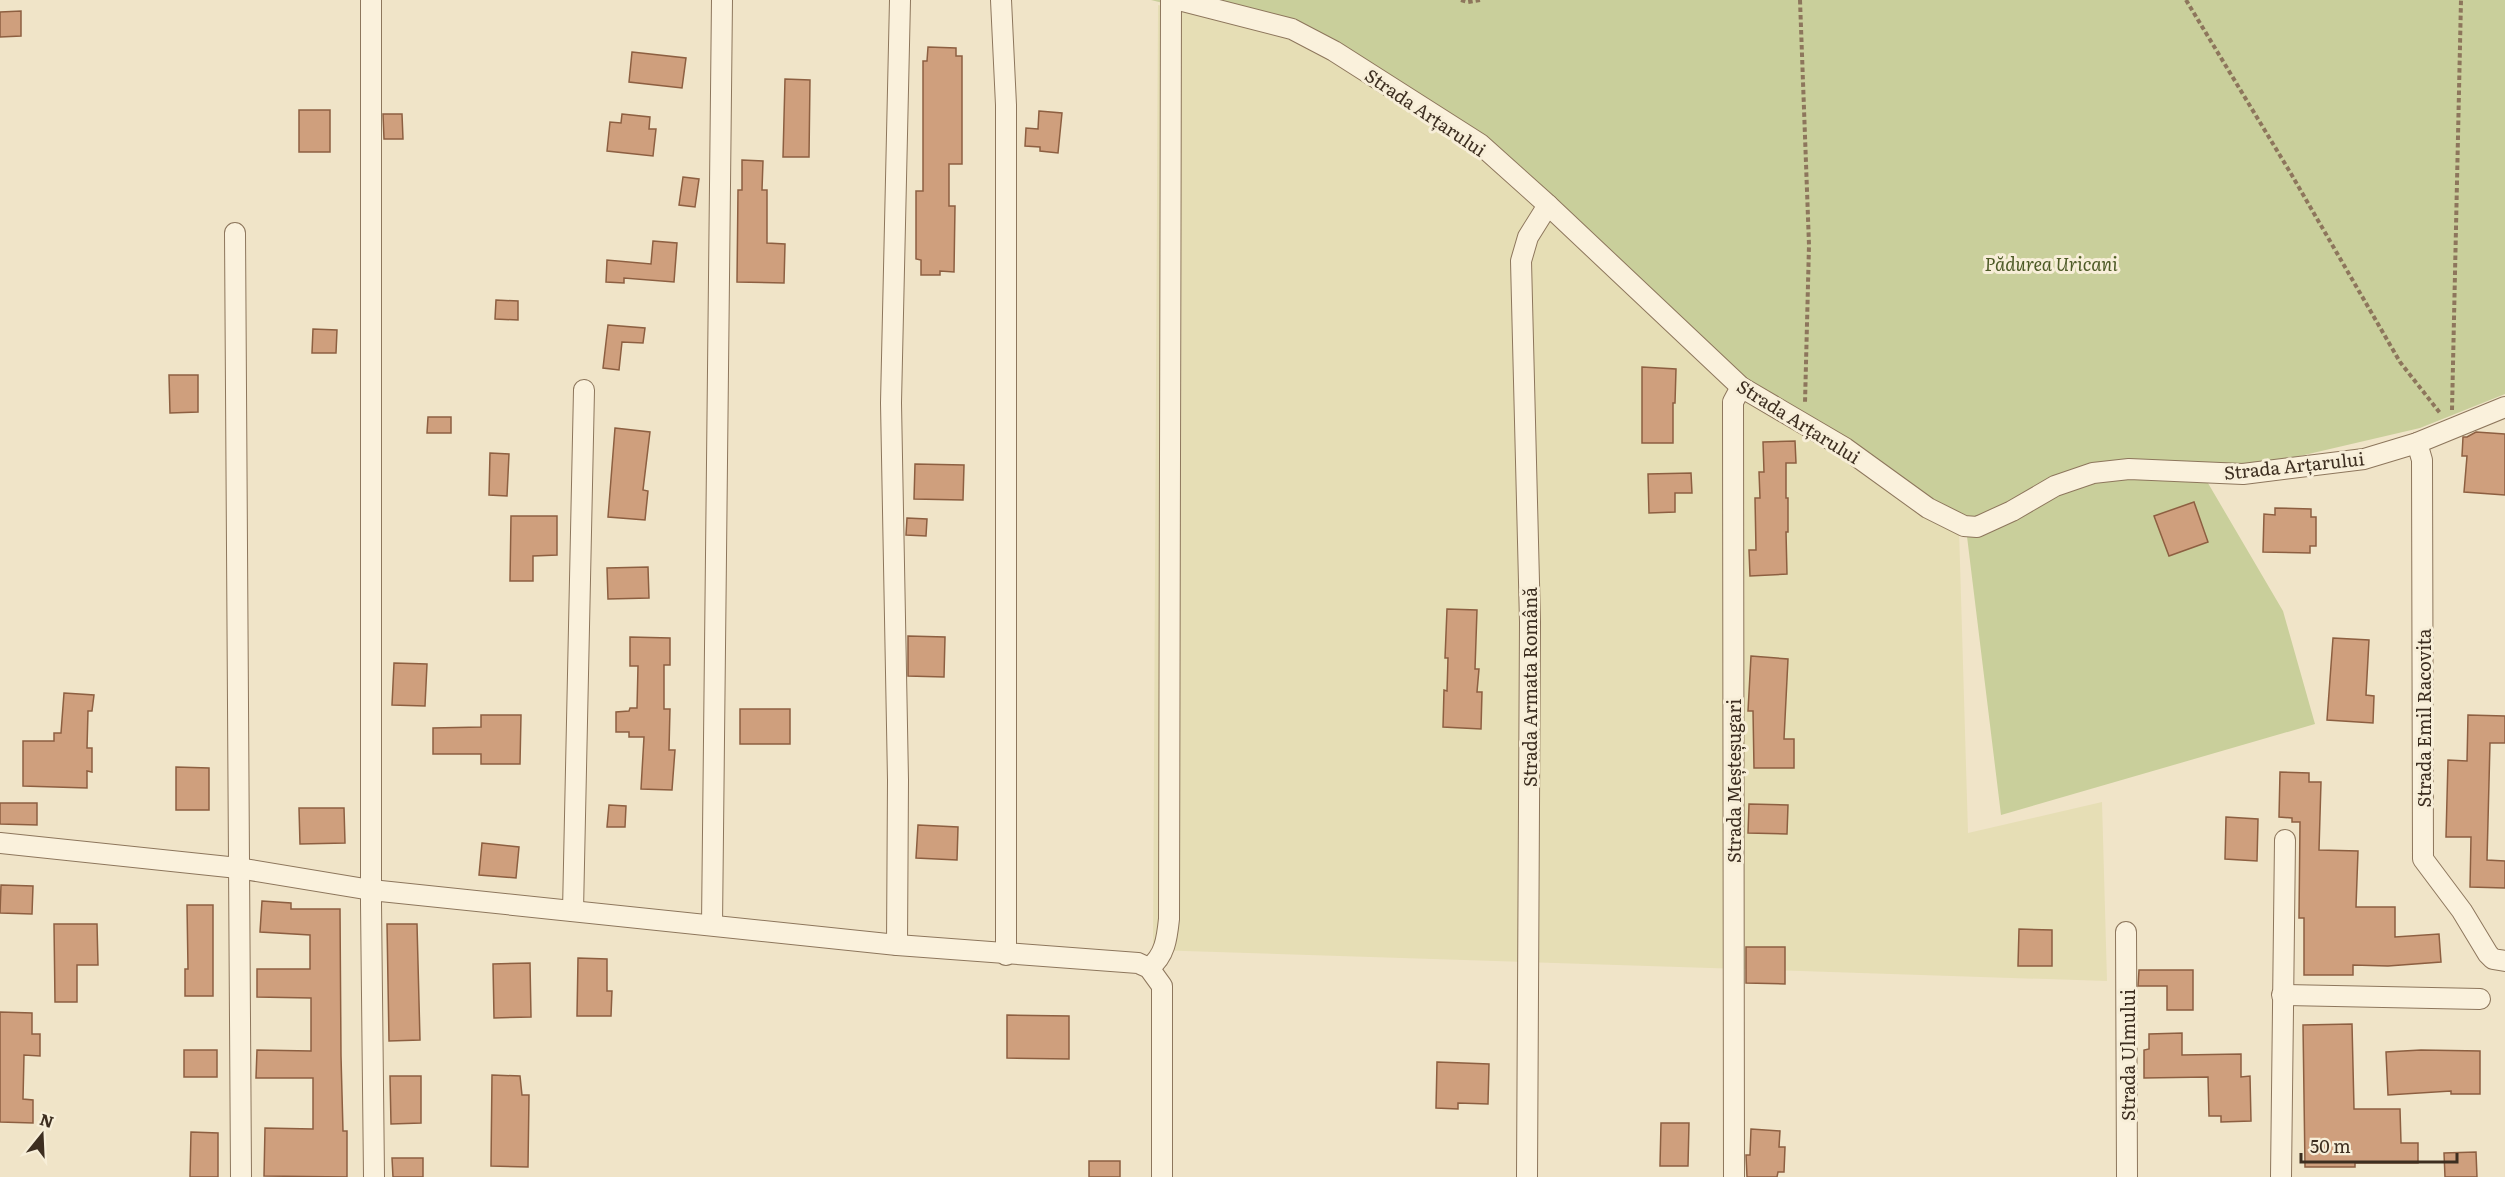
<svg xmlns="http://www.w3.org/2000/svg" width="2505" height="1177" viewBox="0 0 2505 1177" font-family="Literata,serif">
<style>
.farmland{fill:#e6deb5}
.green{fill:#c9cf9b}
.building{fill:#cf9f7d;stroke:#8d5f41;stroke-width:1.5}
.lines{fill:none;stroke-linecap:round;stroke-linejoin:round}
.street-casing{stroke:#8d765c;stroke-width:22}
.path{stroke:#8d765c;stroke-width:4;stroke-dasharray:4.5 3;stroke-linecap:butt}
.street{stroke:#faf1dc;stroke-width:20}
.labels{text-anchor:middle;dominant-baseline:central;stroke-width:6;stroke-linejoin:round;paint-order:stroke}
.street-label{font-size:18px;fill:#3d2e20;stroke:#f7eed8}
.park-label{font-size:18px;font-style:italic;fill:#4d5a26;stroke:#f7eed8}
</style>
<rect width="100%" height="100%" fill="#f0e4c8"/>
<path class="farmland" d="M1158,5L1291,35L1555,204L1959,529L1968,833L2102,802L2107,981L1153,950Z"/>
<path class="green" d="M1151,0H2505V394L2420,428L2205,478L2283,611L2315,724L2001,815L1965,520L1753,386L1551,201L1290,35Z"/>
<g class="building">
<path d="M21,11V36L0,37V12Z"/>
<path d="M928,47L956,48V56H962V164H949V206H955L954,272L940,271V275H921V260L916,259V191H923V61H927Z"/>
<path d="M632,52L686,58L682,88L629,82Z"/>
<path d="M785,79L810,80L809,157H783Z"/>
<rect x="299" y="110" width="31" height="42"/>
<path d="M1039,111L1062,113L1058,153L1040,151V147L1025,146L1026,128L1038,129Z"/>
<path d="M383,114H402L403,139H384Z"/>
<path d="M622,114L650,117L649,129H656L653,156L607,151L610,122L621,123Z"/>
<path d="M742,160L763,161L762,190H767V243L785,244L784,283L737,282L738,190H742Z"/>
<path d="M683,177L699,179L695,207L679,205Z"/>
<path d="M653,241L677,243L674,282L624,278V283L606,282L607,260L651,264Z"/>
<path d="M496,300L518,301V320L495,319Z"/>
<path d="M608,325L645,328L643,343L622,342L619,370L603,368Z"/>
<path d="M313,329L337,330L336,353H312Z"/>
<path d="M1642,367L1676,369L1675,403H1673V443H1642Z"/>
<path d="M169,375H198V412L170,413Z"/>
<path d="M428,417H451V433H427Z"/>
<path d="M615,428L650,432L643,490L648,491L645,520L608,517Z"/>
<path d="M2476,432L2505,434V495L2464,492L2467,456H2462L2463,437H2467Z"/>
<path d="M1795,441L1796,463H1786V498H1788V532H1786L1787,574L1750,576L1749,550H1756L1755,498H1760L1759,472H1764L1763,442Z"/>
<path d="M490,453L509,454L507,496L489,495Z"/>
<path d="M915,464L964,465L963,500L914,499Z"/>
<path d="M1691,473L1692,493H1675V512L1649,513L1648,474Z"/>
<path d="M2194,502L2208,542L2169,556L2154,516Z"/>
<path d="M2275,508L2311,509V517H2316V546H2310V553L2263,552L2264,514L2275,515Z"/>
<path d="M511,516H557V555L533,556V581H510Z"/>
<path d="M907,518L927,519L926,536L906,535Z"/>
<path d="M648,567L649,598L608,599L607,568Z"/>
<path d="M1447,609L1477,610L1475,669H1479L1477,692H1482L1481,729L1443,727L1444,690L1447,691L1448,658H1445Z"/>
<path d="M908,636L945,637L944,677L908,676Z"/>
<path d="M630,637L670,638V665H664V709H670L669,750H675L672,790L641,789L644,737H629V732H616V712L629,711L630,708H637L638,666H630Z"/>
<path d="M2333,638L2369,640L2366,695L2374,696L2373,723L2327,720Z"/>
<path d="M1751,656L1788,659L1784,739H1794V768H1754L1753,711H1748Z"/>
<path d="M394,663L427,664L425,706L392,705Z"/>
<path d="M64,693L94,695L92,711H88L87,748H92V772L87,771V788L23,786V741H54V733H61Z"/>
<rect x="740" y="709" width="50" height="35"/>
<path d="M481,715H521L520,764H481V754H433V728L481,727Z"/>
<path d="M2468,715L2505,716V743H2490L2487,860L2505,861V888L2470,887L2471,837H2446L2448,760L2467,761Z"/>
<path d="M176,767L209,768V810H176Z"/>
<path d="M2280,772L2309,773V782H2321L2319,850L2358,851L2356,907H2395V937L2439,934L2441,962L2388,966L2353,965V975H2304V918H2299L2300,822H2292V818L2279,817Z"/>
<path d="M0,803H37V825L0,824Z"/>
<path d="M1749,804L1788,805L1787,834L1748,833Z"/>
<path d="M609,805L626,806L625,827H607Z"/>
<path d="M299,808H344L345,843L300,844Z"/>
<path d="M2226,817L2258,819L2257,861L2225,859Z"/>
<path d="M918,825L958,827L957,860L916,858Z"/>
<path d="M482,843L519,847L516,878L479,875Z"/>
<path d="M1,885L33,886L32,914L0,913Z"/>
<path d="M262,901L291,903V909H340L341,1056L343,1131H347V1177L264,1176L265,1128L313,1129V1078H256L257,1050L311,1051V998L257,997V969H310V935L260,932Z"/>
<path d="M187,905H213V996H185V969H188Z"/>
<path d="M54,924H97L98,965H77V1002H55Z"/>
<path d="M387,924H417L420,1040L389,1041Z"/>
<path d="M2019,929L2052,930V966H2018Z"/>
<path d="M1746,947H1785V984L1746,983Z"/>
<path d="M578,958L607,959V991H612L611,1016H577Z"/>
<path d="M530,963L531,1017L494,1018L493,964Z"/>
<path d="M2139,970H2193V1010H2167V986H2138Z"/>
<path d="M0,1012L32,1013V1034H40V1056L24,1055L23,1099L33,1100V1123L0,1122Z"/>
<path d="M1007,1015L1069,1016V1059L1007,1058Z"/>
<path d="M2352,1024L2354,1109H2400L2401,1143H2418V1163H2355V1167H2305L2303,1025Z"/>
<path d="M2182,1033V1055L2241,1054V1077L2250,1076L2251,1121L2221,1122V1116H2209L2208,1077L2144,1078V1050L2149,1049V1034Z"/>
<rect x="184" y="1050" width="33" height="27"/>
<path d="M2421,1050L2480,1051V1094H2451V1091L2388,1095L2386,1052Z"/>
<path d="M1437,1062L1489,1064L1488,1104L1458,1103V1109L1436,1108Z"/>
<path d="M492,1075L520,1076L522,1095H529L528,1167L491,1166Z"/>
<path d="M390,1076H421V1123L391,1124Z"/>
<path d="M1661,1123H1689L1688,1166H1660Z"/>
<path d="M1751,1129L1780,1131L1779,1147H1785L1784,1172H1778L1777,1177H1747L1746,1155H1750Z"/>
<path d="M191,1132L218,1133V1177H190Z"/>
<path d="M2476,1152L2477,1177H2445L2444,1153Z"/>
<path d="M392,1158H423V1177H393Z"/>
<rect x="1089" y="1161" width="31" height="16"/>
</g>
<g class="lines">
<g class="street-casing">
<g id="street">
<path d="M371,0V904L374,1177"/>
<path d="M1001,0L1006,105V955"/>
<path d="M1179,0L1292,29L1334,51L1480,144L1548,205L1741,387L1845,448L1928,508L1964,526L1977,527L2012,511L2055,486L2093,473L2129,469L2243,474L2364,459L2417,443L2505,407"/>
<path d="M235,233L241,1177"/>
<path d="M2417,443L2422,460L2423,859L2462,911L2488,954L2493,959L2505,961"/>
<path d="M0,843L238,868L371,890L897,945L1138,963L1149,968L1162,986V1177"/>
<path d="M573,911L584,390"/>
<path d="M712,925L722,0"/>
<path d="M2126,932L2127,1177"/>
<path d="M897,945L898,780L891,403L900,0"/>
<path d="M1149,968C1165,956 1167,938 1169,919L1171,0"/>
<path d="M2282,995L2480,999"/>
<path d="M1527,1177L1530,622L1521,261L1528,237L1548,205"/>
<path d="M1734,1177L1733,402L1741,387"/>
<path d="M2281,1177L2285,840"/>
</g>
</g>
<g class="path">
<path d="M1461,0L1468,2L1480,0"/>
<path d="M1800,0L1809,245L1805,403"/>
<path d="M2186,0L2290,172L2400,362L2440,413"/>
<path d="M2452,410L2461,0"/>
</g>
<use href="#street" class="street"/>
</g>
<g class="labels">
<g class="street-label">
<text transform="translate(1426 112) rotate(34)">Strada Arțarului</text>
<text transform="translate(1799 421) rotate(32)">Strada Arțarului</text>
<text transform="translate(2294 465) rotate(-6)">Strada Arțarului</text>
<text transform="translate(1529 687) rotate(-90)">Strada Armata Română</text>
<text transform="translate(2423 718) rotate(-90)">Strada Emil Racovita</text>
<text transform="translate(1733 781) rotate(-90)">Strada Meșteșugari</text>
<text transform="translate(2127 1055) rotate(-90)">Strada Ulmului</text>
</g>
<g class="park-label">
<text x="2051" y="263">Pădurea Uricani</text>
</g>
</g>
<g transform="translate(42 1135) rotate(18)" stroke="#f7eed8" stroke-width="4.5" paint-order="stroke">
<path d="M0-4.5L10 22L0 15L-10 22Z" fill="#3d2e20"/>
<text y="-9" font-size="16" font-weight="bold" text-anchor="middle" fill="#3d2e20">N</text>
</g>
<path d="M2301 1153v9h156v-9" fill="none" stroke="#3d2e20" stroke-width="3"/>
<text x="2310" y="1153" font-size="18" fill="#3d2e20" stroke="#f7eed8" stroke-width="4.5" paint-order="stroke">50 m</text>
</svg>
